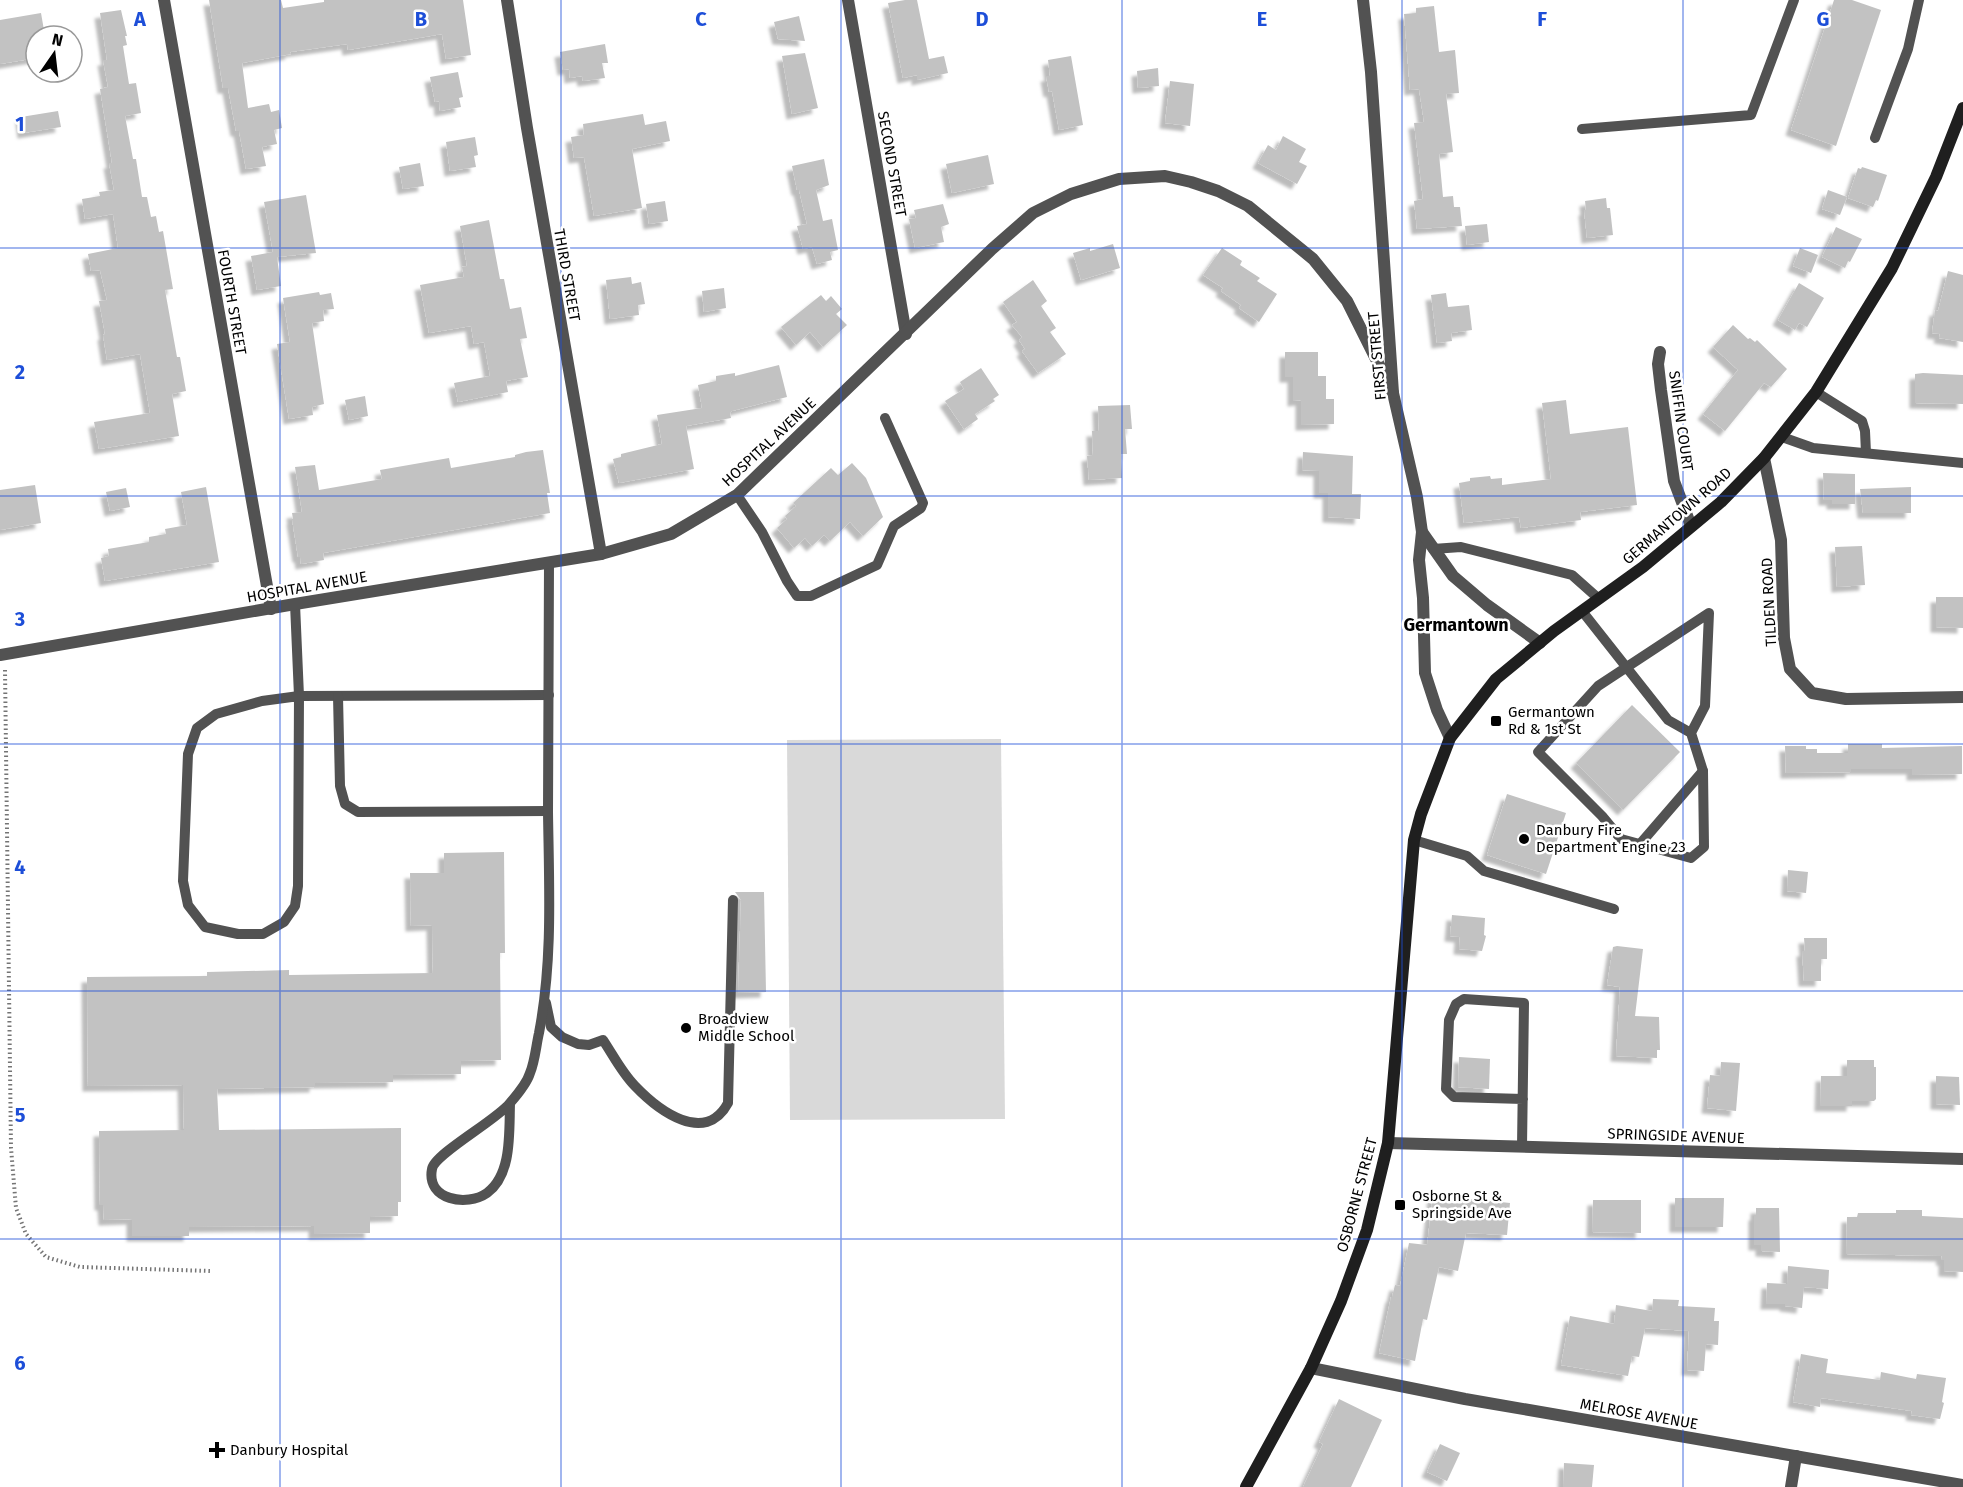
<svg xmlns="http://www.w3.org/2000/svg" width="1963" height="1487" viewBox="0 0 1963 1487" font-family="'Fira Sans',sans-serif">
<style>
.green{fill:#d9d9d9}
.building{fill:#c2c2c2;filter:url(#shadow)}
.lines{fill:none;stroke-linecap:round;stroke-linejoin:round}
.path{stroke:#747474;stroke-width:4;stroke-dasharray:1.5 3;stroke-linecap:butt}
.service{stroke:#525252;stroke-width:10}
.minor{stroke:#525252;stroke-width:12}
.secondary{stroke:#1f1f1f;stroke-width:12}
.grid{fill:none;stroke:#1d4ed8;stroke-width:1.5;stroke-opacity:0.55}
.poi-dot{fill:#000;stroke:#fff;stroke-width:2}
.labels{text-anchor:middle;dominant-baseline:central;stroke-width:5;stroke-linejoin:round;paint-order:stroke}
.street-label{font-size:15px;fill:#000;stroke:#fff}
.poi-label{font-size:15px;fill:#000;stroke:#fff;text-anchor:start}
.quarter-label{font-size:18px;font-weight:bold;fill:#000;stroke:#fff}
.grid-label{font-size:20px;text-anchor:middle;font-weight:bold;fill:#1d4ed8;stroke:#fff;stroke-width:5;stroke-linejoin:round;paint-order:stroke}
</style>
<defs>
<filter id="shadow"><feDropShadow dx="-5.5" dy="5.5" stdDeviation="1.5" flood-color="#0004"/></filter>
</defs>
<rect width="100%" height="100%" fill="#fff"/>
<path class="green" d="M1001,739L1005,1119L790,1120L787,740Z"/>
<g class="building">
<path d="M209,0H281L283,8L324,2V0H463L471,55L446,59L442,34L348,50L347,44L290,52L291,54L242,63L248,108L269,104L271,112L279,110L282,128L274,130L277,144L262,147L266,166L246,169L239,131H236L228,88H223Z"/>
<path d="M905,0H917L929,59L944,56L948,73L917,80V75L903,78L888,3Z"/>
<path d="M1834,0H1852L1881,10L1836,146L1791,130Z"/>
<path d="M1434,6L1439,52L1455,50L1459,93L1446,94L1453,152L1439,154L1443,197L1453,196L1454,207H1460L1462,226L1417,229L1414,201L1423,199L1414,123L1424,122L1419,89L1410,90L1404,14L1416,13V8Z"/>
<path d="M121,10L127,36H125L127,45L123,46L129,84L136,83L141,113L125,116L133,159H136L142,197H147L151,217L156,216L159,232L163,231L173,289L165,290L177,357H180L186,391L172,394L179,436L99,449L94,422L150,413L140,354L107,360L103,335L105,334L99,301L107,300L100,270L91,271L88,254L118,248L113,214L85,219L82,199L100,196L99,192L114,190L109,163H112L100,89L108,87L103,60H107L100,13Z"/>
<path d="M41,13L45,36H36V58L0,64V20Z"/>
<path d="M799,16L805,41L778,39L774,22Z"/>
<path d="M605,44L608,63H602L605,78L583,81L582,76L570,78L569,69L563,70L560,52Z"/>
<path d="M805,53L818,108L792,114L782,56Z"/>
<path d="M1071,56L1083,125L1059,130L1052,91L1049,92L1046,76H1050L1048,60Z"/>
<path d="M1158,68L1159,86L1138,88L1137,71Z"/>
<path d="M458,72L463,97L459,98L461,107L440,111L439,101L435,102L430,77Z"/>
<path d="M1170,81L1194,84L1190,126L1165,123Z"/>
<path d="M58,111L61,127L23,133L21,117Z"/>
<path d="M643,114L645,125L666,121L670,141L632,149L642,208L594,216L584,157L574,158L571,137L584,135L583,124Z"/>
<path d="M1283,136L1306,149L1299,162L1307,166L1297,184L1258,163L1268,145L1276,150Z"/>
<path d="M475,137L478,155L474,156L476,167L450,171L446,142Z"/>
<path d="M988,155L994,184L952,193L946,164Z"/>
<path d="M824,159L829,185L816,190L823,221L832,219L838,250L830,252L832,260L817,264L812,247L803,249L797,226L807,224L799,190H797L792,166Z"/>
<path d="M420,163L424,186L403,189L399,167Z"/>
<path d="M1862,167L1887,175L1878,201L1876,200L1873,207L1848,198L1858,168L1861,169Z"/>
<path d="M1828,190L1847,197L1840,215L1822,209Z"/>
<path d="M306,195L316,253L277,257L281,286L257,290L251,256L273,252L264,202Z"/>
<path d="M1606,198L1607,208H1610L1613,235L1587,238L1584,210H1586L1585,201Z"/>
<path d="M665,201L668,221L649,224L646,204Z"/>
<path d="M943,204L949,224L941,227L944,242L915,248L909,219L916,218L914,210Z"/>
<path d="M489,220L500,279H504L510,309L521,307L527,338L520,339L528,377L506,381L508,392L458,402L454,383L490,376L484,342L474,344L471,326L429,333L420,285L464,277L462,267L467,266L460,226Z"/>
<path d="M1487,224L1489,242L1467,245L1465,226Z"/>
<path d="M1836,227L1862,239L1850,262L1848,261L1845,268L1822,257Z"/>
<path d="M1113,244L1120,268L1081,280L1073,253L1090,248V251Z"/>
<path d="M1222,248L1242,261L1240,265L1260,278L1257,281L1277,294L1259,322L1239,308L1241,305L1221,291L1223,288L1203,275Z"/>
<path d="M1800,248L1818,255L1811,273L1793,266Z"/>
<path d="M1948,271L1963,275V342L1939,338L1940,334L1932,333L1935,310L1938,311Z"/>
<path d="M631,277L632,284L641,282L645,304L638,305L639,315L610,319L606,280Z"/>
<path d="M1033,280L1047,301L1041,306L1056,328L1050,332L1066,354L1038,373L1022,351L1025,349L1019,340L1022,337L1012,325L1017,322L1003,302Z"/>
<path d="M1799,283L1824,298L1807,327L1799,323L1795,330L1778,320Z"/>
<path d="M724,288L726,308L704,312L702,291Z"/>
<path d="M319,292L320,295L331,293L334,309L323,310L324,321L312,323L324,404L312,407L313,415L289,419L277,344L290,342L283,298Z"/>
<path d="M1446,293L1448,307L1469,305L1472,330L1451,333L1452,341L1437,343L1431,295Z"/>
<path d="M821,295L826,301L831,296L842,309L836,314L847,325L823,347L810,332L796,345L781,327Z"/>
<path d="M1733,325L1748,339L1750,338L1755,342L1757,340L1787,369L1771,387L1764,383L1725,431L1703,414L1738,370L1713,347Z"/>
<path d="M1285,352H1318V376H1326V399H1334V424L1301,425V400L1293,401V377H1285Z"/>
<path d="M779,365L787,397L732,411L730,413L731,418L686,426L694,469L619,483L613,459L621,457V454L662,444L657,415L702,408L698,385L716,381V376L735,373V376Z"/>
<path d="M981,368L999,395L993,399L995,401L975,414L978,419L964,429L945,401L964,389L960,382Z"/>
<path d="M1923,373L1963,375V404L1915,403V374Z"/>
<path d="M365,396L368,416L349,420L345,400Z"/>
<path d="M1566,400L1570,434L1628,427L1637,505L1580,512L1581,520L1521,528L1519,517L1464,523L1459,483L1470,481V478L1490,476L1491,479L1502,478V485L1551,479L1542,403Z"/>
<path d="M1130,405L1132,429H1125L1127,454H1121L1122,478L1089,480L1087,456L1093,455L1092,431H1099L1098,406Z"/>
<path d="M543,450L550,493H547L550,513L323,553L324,560L301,564L300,557H298L292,519H293L292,513L302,512L295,467L315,465L319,490L382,479L380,470L449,458L451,468L515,457V455L526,452Z"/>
<path d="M1303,452L1353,456L1352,494H1361L1360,519L1328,517V493H1319V471L1302,470Z"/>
<path d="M852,463L866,478L883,517L863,536L850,522L830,541L824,535L812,546L805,538L794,548L777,528L787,519L785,516L796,506L793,503L831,468L838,475Z"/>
<path d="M1823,473L1855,474V504H1832V500H1824Z"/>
<path d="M35,485L41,523L0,530V490Z"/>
<path d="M206,487L219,562L105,581L101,558L109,556L108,549L149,542V537L166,534L165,529L187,525L181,492Z"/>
<path d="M1911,487V513H1863L1860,489Z"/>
<path d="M126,488L130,507L110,511L106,492Z"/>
<path d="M1862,546L1865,585L1837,587L1835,547Z"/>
<path d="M1936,597H1963V628L1936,627Z"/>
<path d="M1632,705L1680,752L1623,810L1576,763Z"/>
<path d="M1848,744H1882V748L1962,746V774L1912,775V769H1851V772L1786,773L1785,746H1806V749H1817V753H1848Z"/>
<path d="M1507,794L1566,813L1546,874L1487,855Z"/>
<path d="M504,852L505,953H500L501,1060L461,1061V1074L393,1075V1082L315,1083V1087L217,1089L219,1130L401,1128V1202H398V1216L370,1217V1233L314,1234V1226L189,1227V1236H132V1219L104,1220L103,1205H100L99,1131L184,1130L183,1085L88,1086L87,977L207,976V972L289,970V975L433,973L432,925L411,926L410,873H444V853Z"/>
<path d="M1788,870L1808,872L1806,893L1787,891Z"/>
<path d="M735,892H764L766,992L738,993L741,900Z"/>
<path d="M1452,915L1485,918L1484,935L1486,936L1482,951L1459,949L1460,937L1450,936Z"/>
<path d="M1804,938H1827V959H1821V981H1804L1802,951H1805Z"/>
<path d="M1617,946L1643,949L1635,1016L1659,1017L1660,1050H1657V1058L1616,1056L1620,987L1607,985L1613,947Z"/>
<path d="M1459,1057L1490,1059L1489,1089L1458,1087Z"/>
<path d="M1847,1060H1874V1067H1876V1099L1874,1101H1852V1106H1820L1821,1076H1847Z"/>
<path d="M1721,1062L1740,1063L1736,1111L1707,1108L1710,1075L1720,1076Z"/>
<path d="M1936,1076L1959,1077L1960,1105L1936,1104Z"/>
<path d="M1433,1195L1510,1203L1507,1235L1466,1233L1458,1271L1439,1267L1427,1320L1423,1319L1415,1361L1379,1353L1391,1297H1392L1395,1285L1400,1286L1409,1243L1427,1245Z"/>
<path d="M1675,1198H1724L1723,1227H1675Z"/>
<path d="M1593,1200H1641V1233L1592,1232Z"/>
<path d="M1756,1208H1779L1780,1252L1761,1251V1245H1754V1215H1756Z"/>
<path d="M1896,1210H1922V1216L1963,1218V1272L1944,1271V1260H1941L1942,1256L1846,1254L1847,1217H1857L1858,1213H1896Z"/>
<path d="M1788,1266L1829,1270L1828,1289L1804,1287L1802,1308L1785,1306V1304H1766L1767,1283L1787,1284Z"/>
<path d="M1653,1299L1679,1300L1678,1306L1715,1308L1714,1321H1719L1718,1345L1706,1344L1704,1371L1687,1370L1689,1331L1645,1328L1639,1357L1632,1356L1628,1376L1561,1365L1570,1316L1614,1324L1616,1305L1652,1311Z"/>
<path d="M1801,1354L1828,1359L1826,1373L1880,1380L1881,1372L1916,1379L1917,1374L1946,1378L1942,1402L1944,1403L1940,1419L1911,1415L1912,1411L1821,1398L1820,1407L1793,1402Z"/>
<path d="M1339,1399L1382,1420L1351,1487H1303L1323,1444L1319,1442Z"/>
<path d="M1440,1444L1460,1453L1447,1481L1427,1472Z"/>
<path d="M1564,1463L1594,1465L1592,1487H1563Z"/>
</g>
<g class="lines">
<path class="path" d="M5,670L11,1148L16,1208L26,1234L46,1257L80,1267L210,1271"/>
<g class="service">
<path d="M1582,129L1751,115L1794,0"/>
<path d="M1875,138L1908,49L1919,0"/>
<path d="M1816,392L1862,421L1865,431L1866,453"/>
<path d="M1782,437L1813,448L1963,463"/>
<path d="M737,495L762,532L787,581L797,596H811L877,565L894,526L921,508L923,503L885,418"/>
<path d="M1433,549L1461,547L1572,575L1599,599"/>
<path d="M295,604L299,696L549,695"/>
<path d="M1582,611L1668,720L1691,733L1705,706L1709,613L1598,686L1538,752L1602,816L1621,839L1691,858L1704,847L1703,771L1691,733"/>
<path d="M299,696L298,886L295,906L284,922L263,934H238L205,927L188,905L183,881L188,754L197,728L216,714L262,701Z"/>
<path d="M338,696L340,786L345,804L358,812L548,811"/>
<path d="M1414,840L1467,856L1484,871L1614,909"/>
<path d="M1640,844L1703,771"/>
<path d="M546,1003L551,1027L562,1037L578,1044L589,1045L603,1040C613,1055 622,1073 635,1086C658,1110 705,1146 728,1103L733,900"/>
<path d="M510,1104C509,1133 512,1175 487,1193C467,1207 426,1200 432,1169C434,1154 497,1120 510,1103C517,1095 527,1083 530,1073C535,1061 536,1046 539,1033C553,960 549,886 548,812C548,729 549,646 549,563"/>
<path d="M1522,1147L1524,1003L1464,999L1456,1004L1449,1020L1446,1089L1454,1097L1523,1099"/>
</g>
<g class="minor">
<path d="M164,0L271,609"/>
<path d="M507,0L527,128L601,554"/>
<path d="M848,0L906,334"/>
<path d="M1363,0L1371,72L1393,393L1417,497L1422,532L1419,560L1423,598L1425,673L1437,710L1450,738"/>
<path d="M1660,352L1658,364L1661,390L1674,481L1691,526"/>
<path d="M1764,458L1781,540L1784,638L1790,669L1812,693L1846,699L1963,697"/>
<path d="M1422,532L1453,576L1487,605L1540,643"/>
<path d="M0,655L295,604L601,554L671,534L737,495L992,249L1033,213L1071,194L1119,179L1165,176L1191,182L1218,191L1248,206L1313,259L1347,301L1393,393"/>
<path d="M1388,1143L1963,1159"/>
<path d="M1311,1368L1465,1399L1963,1485"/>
<path d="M1791,1487L1796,1456"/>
</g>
<path class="secondary" d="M1246,1487L1311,1368L1341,1301L1367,1230L1388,1143L1414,840L1421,814L1450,738L1496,679L1554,631L1643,567L1721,502L1764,458L1816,392L1892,268L1936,177L1963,108"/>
</g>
<path class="grid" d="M280,0V1487M561,0V1487M841,0V1487M1122,0V1487M1402,0V1487M1683,0V1487M0,248H1963M0,496H1963M0,744H1963M0,991H1963M0,1239H1963"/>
<g class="poi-dot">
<rect x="1490" y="715" width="12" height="12" rx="3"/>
<circle cx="1524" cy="839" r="6"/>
<circle cx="686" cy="1028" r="6"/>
<rect x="1394" y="1199" width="12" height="12" rx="3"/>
<path d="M214 1441h6v6h6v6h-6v6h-6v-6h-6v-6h6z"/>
</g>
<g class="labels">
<g class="street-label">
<text transform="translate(892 164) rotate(80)">SECOND STREET</text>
<text transform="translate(567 275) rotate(80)">THIRD STREET</text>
<text transform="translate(232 302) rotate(80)">FOURTH STREET</text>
<text transform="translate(1377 356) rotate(-95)">FIRST STREET</text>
<text transform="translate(1681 421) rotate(82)">SNIFFIN COURT</text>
<text transform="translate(769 442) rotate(-43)">HOSPITAL AVENUE</text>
<text transform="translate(1677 516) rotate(-41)">GERMANTOWN ROAD</text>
<text transform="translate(307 587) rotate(-10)">HOSPITAL AVENUE</text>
<text transform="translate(1769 602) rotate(-93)">TILDEN ROAD</text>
<text transform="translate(1676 1136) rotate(2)">SPRINGSIDE AVENUE</text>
<text transform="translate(1357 1195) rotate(-75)">OSBORNE STREET</text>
<text transform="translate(1639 1414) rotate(10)">MELROSE AVENUE</text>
</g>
<g class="poi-label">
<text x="1508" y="712">Germantown<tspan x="1508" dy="17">Rd &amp; 1st St</tspan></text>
<text x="1536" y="830">Danbury Fire<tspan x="1536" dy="17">Department Engine 23</tspan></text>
<text x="698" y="1019">Broadview<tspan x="698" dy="17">Middle School</tspan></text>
<text x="1412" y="1196">Osborne St &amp;<tspan x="1412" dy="17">Springside Ave</tspan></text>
<text x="230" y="1450">Danbury Hospital</text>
</g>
<g class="quarter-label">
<text x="1456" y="625">Germantown</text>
</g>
</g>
<g class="grid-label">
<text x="140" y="26">A</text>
<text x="421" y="26">B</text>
<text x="701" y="26">C</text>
<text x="982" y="26">D</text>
<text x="1262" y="26">E</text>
<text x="1542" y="26">F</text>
<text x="1823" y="26">G</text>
<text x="20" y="131">1</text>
<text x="20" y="379">2</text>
<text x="20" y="626">3</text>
<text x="20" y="874">4</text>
<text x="20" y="1122">5</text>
<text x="20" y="1370">6</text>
</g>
<g transform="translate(54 54) rotate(14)"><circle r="28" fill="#ffffff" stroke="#999999" stroke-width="1.5"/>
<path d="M0-4.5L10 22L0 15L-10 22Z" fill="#000000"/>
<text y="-9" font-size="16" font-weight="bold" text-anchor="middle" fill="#000000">N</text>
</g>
</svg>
